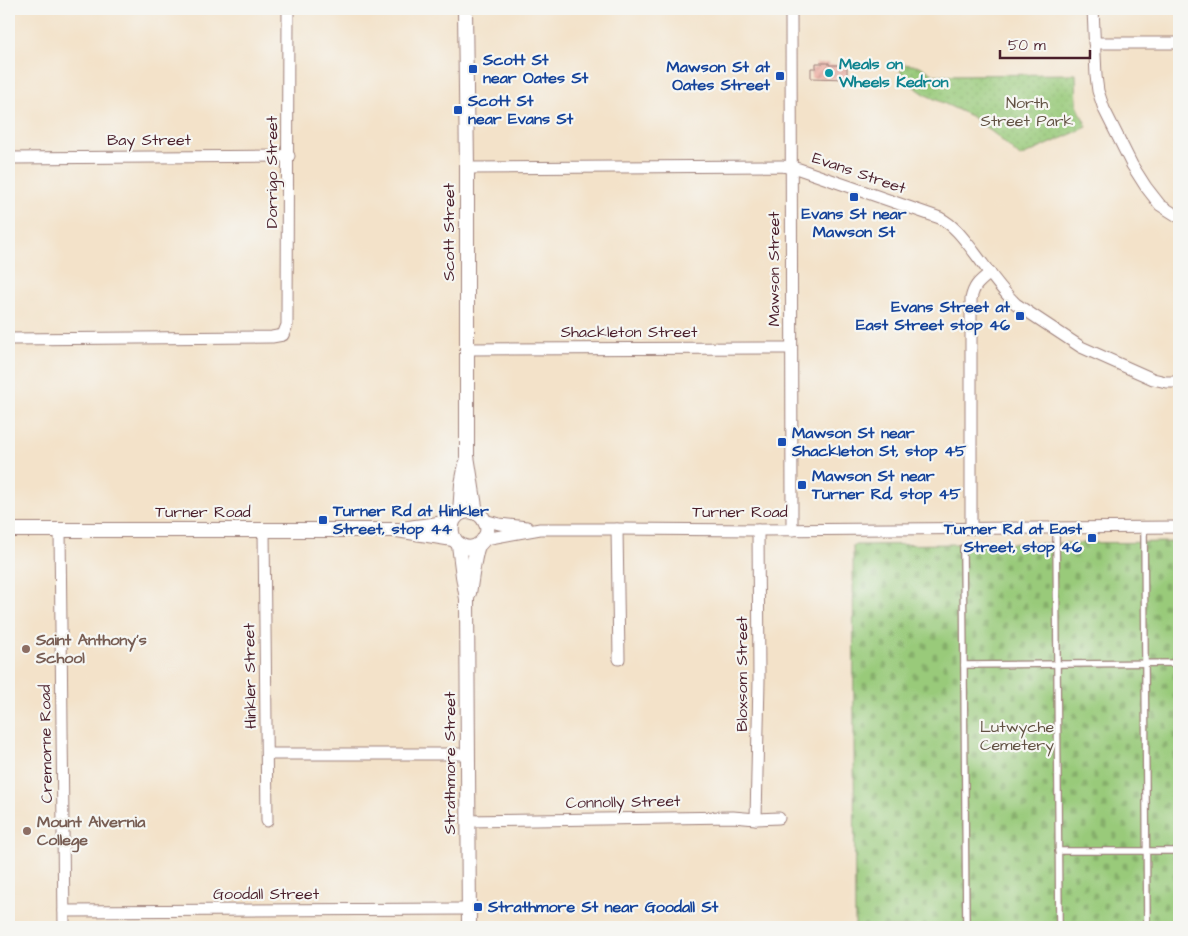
<svg xmlns="http://www.w3.org/2000/svg" width="1188" height="936" viewBox="0 0 1188 936" font-family="'Architects Daughter',sans-serif">
<style>
.cemetery{fill:url(#cemetery-stones);stroke:#727452}
.park{fill:url(#park-dots);stroke:#727452}
.building{fill:url(#building-hatch)}
.lines{fill:none;stroke-linecap:round;stroke-linejoin:round}
.service-casing{stroke:#9e807a;stroke-width:8}
.minor-casing{stroke:#9e807a;stroke-width:13}
.tertiary-casing{stroke:#9e807a;stroke-width:16}
.service{stroke:#fff;stroke-width:5.5}
.minor{stroke:#fff;stroke-width:11}
.tertiary{stroke:#fff;stroke-width:14}
.transit-dot{fill:#1a4fb4;stroke:#f6f6f2;stroke-width:2}
.culture-dot{fill:#0f9aa8;stroke:#f6f6f2;stroke-width:2}
.education-dot{fill:#8d6e63;stroke:#f6f6f2;stroke-width:2}
.labels{text-anchor:middle;dominant-baseline:central;stroke-width:4.5;stroke-linejoin:round;paint-order:stroke}
.transit-label{font-size:16px;font-weight:bold;fill:#164399;stroke:#f6f6f2;text-anchor:start}
.culture-label{font-size:16px;font-weight:bold;fill:#0d838f;stroke:#f6f6f2;text-anchor:start}
.park-label{font-size:16px;fill:#625243;stroke:#f6f6f2}
.street-label{font-size:16px;fill:#4a1f2b;stroke:#f6f6f2}
.education-label{font-size:16px;font-weight:bold;fill:#785e54;stroke:#f6f6f2;text-anchor:start}
</style>
<defs>
<pattern id="cemetery-stones" width="16" height="16" patternUnits="userSpaceOnUse" patternTransform="scale(1.25)"><rect width="16" height="16" fill="#99ca7a"/><path d="M2 7V4a2 2 0 0 1 4 0v3zM10 15v-3a2 2 0 0 1 4 0v3z" fill="#85ad6a"/></pattern>
<pattern id="park-dots" width="8" height="8" patternUnits="userSpaceOnUse" patternTransform="scale(1.25)"><rect width="8" height="8" fill="#99ca7a"/><path d="M2 2h.1M6 6h.1" fill="none" stroke="#85ad6a" stroke-width="1.8" stroke-linecap="round"/></pattern>
<pattern id="building-hatch" width="6" height="6" patternUnits="userSpaceOnUse" patternTransform="scale(1.25)"><rect width="6" height="6" fill="#eda99d"/><path d="M-1 1l2-2M0 6l6-6M5 7l2-2" fill="none" stroke="#c28980"/></pattern>
</defs>
<rect width="100%" height="100%" fill="#f6f6f2"/>
<filter id="ink" filterUnits="userSpaceOnUse"><feTurbulence type="fractalNoise" baseFrequency=".02" numOctaves="2"/><feDisplacementMap in="SourceGraphic" scale="10" xChannelSelector="R" yChannelSelector="G"/><feConvolveMatrix kernelMatrix="1 2 1 2 8 2 1 2 1" color-interpolation-filters="sRGB"/></filter>
<filter id="wash" filterUnits="userSpaceOnUse"><feTurbulence type="fractalNoise" baseFrequency=".0096" numOctaves="4" result="noise"/><feDisplacementMap in="SourceGraphic" scale="20" xChannelSelector="R" yChannelSelector="G"/><feGaussianBlur stdDeviation="1.12" result="paint"/><feColorMatrix in="noise" values="0 0 0 0 0 0 0 0 0 0 0 0 0 0 0 0 0 1.4 0 .05"/><feComposite in="paint" operator="in"/></filter>
<g filter="url(#wash)">
<rect width="100%" height="100%" fill="#f3e2c9"/>
<path class="cemetery" d="M1179,542V927H855L853,545Z"/>
<path class="park" d="M902,64L920,66L934,75L1076,74L1077,105L1087,127L1020,157L996,135L971,116L926,95L900,77Z"/>
<g id="blocks">
<path class="building" d="M816,63H829V65H847V79L811,78V68H816Z"/>
</g>
</g>
<g filter="url(#ink)">
<use href="#blocks" fill-opacity="0" stroke="#9e807a" stroke-width="1"/>
<g class="lines">
<g class="service-casing">
<g id="service">
<path d="M1056,528L1059,927"/>
<path d="M1144,528L1147,927"/>
<path d="M963,548L966,927"/>
<path d="M964,665L1179,663"/>
<path d="M1058,851H1179"/>
</g>
</g>
<g class="minor-casing">
<g id="minor">
<path d="M791,9L792,530"/>
<path d="M1093,9L1096,76L1098,91L1104,109L1132,165L1146,187L1160,205L1179,217"/>
<path d="M1094,43H1179"/>
<path d="M9,158L289,156"/>
<path d="M467,168L782,166L799,169L940,218C955,226 964,239 974,252C987,269 1000,289 1016,304L1081,347L1153,379L1166,382H1179"/>
<path d="M9,339L272,337L283,335L287,325L288,9"/>
<path d="M467,349L790,348"/>
<path d="M484,520L499,524L527,527"/>
<path d="M971,528V299C974,285 979,282 990,273"/>
<path d="M617,529L619,659"/>
<path d="M60,530L64,927"/>
<path d="M264,530L267,821"/>
<path d="M485,539L540,529H617L758,530L1179,527"/>
<path d="M267,754H468"/>
<path d="M756,819L759,680L758,530"/>
<path d="M468,821L733,817L756,819L779,818"/>
<path d="M64,911L468,909"/>
</g>
</g>
<g class="tertiary-casing">
<g id="tertiary">
<path d="M465,9L467,168V456L476,513"/>
<path d="M460,513L462,484L466,464"/>
<path d="M408,528C419,526 431,526 442,523C446,522 451,521 454,519C456,518 457,515 459,514C469,508 481,512 485,522C488,527 488,533 485,537C474,559 443,544 454,519"/>
<path d="M9,530H397L453,539"/>
<path d="M459,545L463,576L467,599L469,927"/>
<path d="M469,593C472,577 473,561 478,545"/>
</g>
</g>
<use href="#service" class="service"/>
<use href="#minor" class="minor"/>
<use href="#tertiary" class="tertiary"/>
</g>
</g>
<g class="transit-dot">
<rect x="468" y="64" width="10" height="10" rx="2.5"/>
<rect x="775" y="71" width="10" height="10" rx="2.5"/>
<rect x="453" y="105" width="10" height="10" rx="2.5"/>
<rect x="849" y="192" width="10" height="10" rx="2.5"/>
<rect x="1015" y="311" width="10" height="10" rx="2.5"/>
<rect x="777" y="437" width="10" height="10" rx="2.5"/>
<rect x="797" y="480" width="10" height="10" rx="2.5"/>
<rect x="318" y="515" width="10" height="10" rx="2.5"/>
<rect x="1087" y="533" width="10" height="10" rx="2.5"/>
<rect x="473" y="902" width="10" height="10" rx="2.5"/>
</g>
<circle class="culture-dot" cx="829" cy="73" r="5"/>
<g class="education-dot">
<circle cx="26" cy="649" r="5"/>
<circle cx="27" cy="831" r="5"/>
</g>
<g class="labels">
<g class="transit-label">
<text x="483" y="60">Scott St<tspan x="483" dy="18">near Oates St</tspan></text>
<text x="770" y="67" text-anchor="end">Mawson St at<tspan x="770" dy="18">Oates Street</tspan></text>
<text x="468" y="101">Scott St<tspan x="468" dy="18">near Evans St</tspan></text>
<text x="854" y="214" text-anchor="middle">Evans St near<tspan x="854" dy="18">Mawson St</tspan></text>
<text x="1010" y="307" text-anchor="end">Evans Street at<tspan x="1010" dy="18">East Street stop 46</tspan></text>
<text x="792" y="433">Mawson St near<tspan x="792" dy="18">Shackleton St, stop 45</tspan></text>
<text x="812" y="476">Mawson St near<tspan x="812" dy="18">Turner Rd, stop 45</tspan></text>
<text x="333" y="511">Turner Rd at Hinkler<tspan x="333" dy="18">Street, stop 44</tspan></text>
<text x="1082" y="529" text-anchor="end">Turner Rd at East<tspan x="1082" dy="18">Street, stop 46</tspan></text>
<text x="488" y="907">Strathmore St near Goodall St</text>
</g>
<g class="culture-label">
<text x="839" y="64">Meals on<tspan x="839" dy="18">Wheels Kedron</tspan></text>
</g>
<g class="park-label">
<text x="1027" y="103">North<tspan x="1027" dy="18">Street Park</tspan></text>
<text x="1017" y="727">Lutwyche<tspan x="1017" dy="18">Cemetery</tspan></text>
</g>
<g class="street-label">
<text x="149" y="140">Bay Street</text>
<text transform="translate(272 172) rotate(-90)">Dorrigo Street</text>
<text transform="translate(859 173) rotate(19)">Evans Street</text>
<text transform="translate(449 232) rotate(-90)">Scott Street</text>
<text transform="translate(774 269) rotate(-90)">Mawson Street</text>
<text x="629" y="332">Shackleton Street</text>
<text x="203" y="512">Turner Road</text>
<text x="740" y="512">Turner Road</text>
<text transform="translate(742 674) rotate(-90)">Bloxsom Street</text>
<text transform="translate(250 676) rotate(-91)">Hinkler Street</text>
<text transform="translate(46 744) rotate(-91)">Cremorne Road</text>
<text transform="translate(450 763) rotate(-90)">Strathmore Street</text>
<text transform="translate(623 802) rotate(-1)">Connolly Street</text>
<text x="266" y="894">Goodall Street</text>
</g>
<g class="education-label">
<text x="36" y="640">Saint Anthony's<tspan x="36" dy="18">School</tspan></text>
<text x="37" y="822">Mount Alvernia<tspan x="37" dy="18">College</tspan></text>
</g>
</g>
<rect width="1188" height="936" fill="none" stroke="#f6f6f2" stroke-width="30"/>
<path d="M1000 50v8h90v-8" fill="none" stroke="#4a1f2b" stroke-width="2.5"/>
<text x="1008" y="50" font-size="15" fill="#4a1f2b" stroke="#f6f6f2" stroke-width="4" paint-order="stroke">50 m</text>
</svg>
